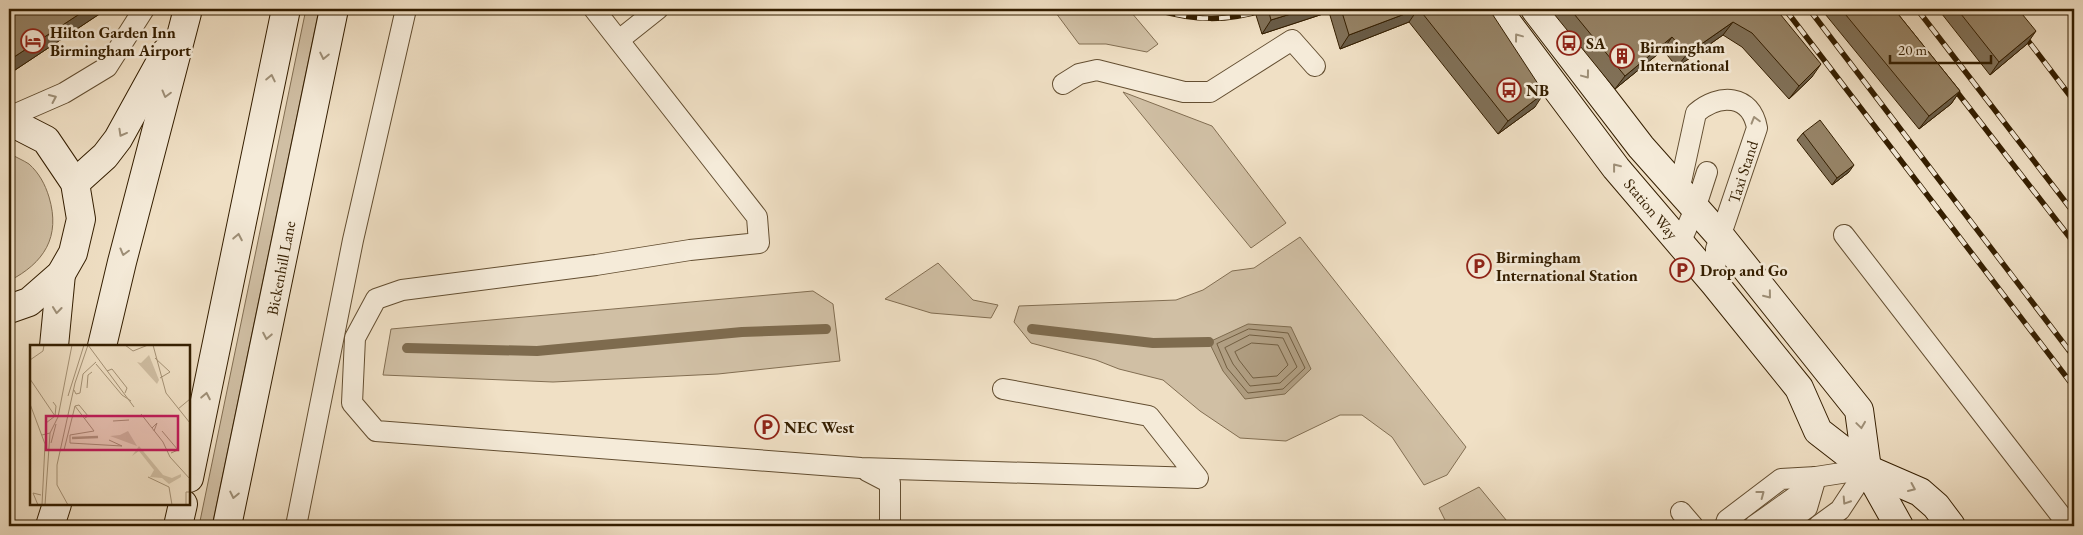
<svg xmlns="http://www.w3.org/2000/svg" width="2083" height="535" viewBox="0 0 2083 535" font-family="'EB Garamond',serif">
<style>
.green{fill:#d0bfa4;stroke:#826e52}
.water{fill:#b09e82;stroke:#7e6b4e}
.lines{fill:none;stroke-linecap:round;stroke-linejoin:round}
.shore{stroke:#725e41;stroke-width:1}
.stream{stroke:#7e6b4e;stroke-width:10}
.lane-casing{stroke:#634e31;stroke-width:22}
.secondary-casing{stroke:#341e00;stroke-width:30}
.lane{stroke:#f5ebd9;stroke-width:20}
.secondary{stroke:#f5ebd9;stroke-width:28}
.rail-casing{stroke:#341e00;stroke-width:5.5}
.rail{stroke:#f5ebd9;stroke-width:4;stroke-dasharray:11;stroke-linecap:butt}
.wall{fill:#817158;stroke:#341e00}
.shaded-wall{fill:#695c47;stroke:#341e00}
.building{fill:#968366;stroke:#341e00}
.oneway{stroke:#9e8f77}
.labels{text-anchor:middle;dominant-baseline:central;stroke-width:5;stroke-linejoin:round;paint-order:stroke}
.poi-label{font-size:16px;font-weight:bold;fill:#341e00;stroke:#f5ebd9;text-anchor:start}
.street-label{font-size:16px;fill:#341e00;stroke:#f5ebd9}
.inset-river{fill:none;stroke:#b09e82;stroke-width:2.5}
.inset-road{fill:none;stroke:#a59276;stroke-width:1}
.view{fill:#c2185b;fill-opacity:0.15;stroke:#c2185b;stroke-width:2.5}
.inset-edge{fill:none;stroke:#341e00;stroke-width:2.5}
</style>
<rect width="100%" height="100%" fill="#f0e0c5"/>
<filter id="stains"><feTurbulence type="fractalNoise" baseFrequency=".004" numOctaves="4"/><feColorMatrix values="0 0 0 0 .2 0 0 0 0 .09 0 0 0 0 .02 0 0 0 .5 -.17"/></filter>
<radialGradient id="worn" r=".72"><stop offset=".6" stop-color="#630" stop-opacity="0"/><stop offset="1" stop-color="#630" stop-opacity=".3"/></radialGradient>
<g class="green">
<path d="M306,9H319L212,526H199Z"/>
<path d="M1053,9H1125L1131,12L1158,44L1147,52L1106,44H1079Z"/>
<path d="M1123,92L1212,126L1286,223L1251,248Z"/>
<path d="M9,153C15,157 23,160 29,164C39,173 45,184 49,197C61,237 44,263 9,281Z"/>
<path d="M1300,237L1466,447L1447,475L1424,485L1392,437L1362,415H1340L1286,441L1240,438L1200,411L1163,380L1119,369L1096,360L1031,343L1014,322L1019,306L1176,300L1203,290L1232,271L1254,268Z"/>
<path d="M938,263L973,300L998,305L991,318L931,313L885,299Z"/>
<path d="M813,291L833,304L840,361L718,374L553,382L383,375L391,329Z"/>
<path d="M1479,487L1511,526H1448L1439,508Z"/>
</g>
<path class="water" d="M1248,324L1291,327L1311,369L1285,394L1245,399L1223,371L1209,342Z"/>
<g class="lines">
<g class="shore">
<path d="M1249,329L1288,333L1305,368L1283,389L1248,393L1227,368L1217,344Z"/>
<path d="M1250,335L1283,338L1297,367L1280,383L1250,386L1233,364L1225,348Z"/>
<path d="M1252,343L1278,345L1288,365L1277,376L1253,378L1239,360L1235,352Z"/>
</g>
<g class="stream">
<path d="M1032,329L1153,343L1209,342"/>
<path d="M407,348L537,351L742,332L826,329"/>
</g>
<g class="lane-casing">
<g id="lane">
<path d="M594,9L757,217L759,243L690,250L596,265L402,290L376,299L355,338L352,403L376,431L861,468L1198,478L1149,416L1003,389"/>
<path d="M619,40L658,9"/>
<path d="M1063,84L1079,74L1097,70L1184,92H1210L1292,40L1315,66"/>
<path d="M9,117L64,93L107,67L144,9"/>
<path d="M1679,191L1696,113C1719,93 1751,94 1757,128L1716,249L1715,284"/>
<path d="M1844,235L2069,526"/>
<path d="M1680,243L1695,209L1707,172"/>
<path d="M867,471L890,483V526"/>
<path d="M1681,512L1693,526"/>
<path d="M296,526L353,240L406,9"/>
<path d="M1725,526L1727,520L1781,479L1816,477L1867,469"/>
<path d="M1754,526L1795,497L1816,477"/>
<path d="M1782,526L1807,508L1816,477"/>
<path d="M1818,526L1840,510L1867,469"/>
</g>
</g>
<g class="secondary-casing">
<g id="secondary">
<path d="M1497,9L1616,168L1715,284L1799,388L1818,431L1867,469L1920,492L1936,506L1951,526"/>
<path d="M1535,9L1641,147L1721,237L1859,410L1867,469L1899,526"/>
<path d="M9,121L46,140L75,183L81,219L73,253L61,274L29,302L9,309"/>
<path d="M75,183L105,156L118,139L166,52"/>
<path d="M54,346L61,274"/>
<path d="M102,346L122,262L187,13"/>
<path d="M189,478L286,9"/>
<path d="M50,526L57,504"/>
<path d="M178,526L183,504"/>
<path d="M227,526L334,9"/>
</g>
</g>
<use href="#lane" class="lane"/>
<use href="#secondary" class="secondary"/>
<g class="rail-casing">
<g id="rail">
<path d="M1154,9C1196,21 1225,22 1267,9"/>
<path d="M1785,9L2074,387"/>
<path d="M1809,9L2074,357"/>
<path d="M1917,9L2074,213"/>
<path d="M2004,9L2074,101"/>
<path d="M1950,83L2074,243"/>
</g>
</g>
<use href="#rail" class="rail"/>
</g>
<g class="wall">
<path d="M9,9H107L9,74Z"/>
<path d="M1254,9H1489L1535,107L1498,134L1409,22L1340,49L1329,12L1262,34Z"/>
<path d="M1550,9H1776L1812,77L1789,99L1742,47L1723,35L1677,67L1663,50L1615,89Z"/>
<path d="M1821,9H1894L1960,91L1951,104L1919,129Z"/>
<path d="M1938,9H2018L2027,44L1990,75Z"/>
<path d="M1803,133L1849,172L1832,185L1797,140Z"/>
</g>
<g class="shaded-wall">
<path d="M87,9H107L9,74V64L14,57Z"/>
<path d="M1307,9H1331L1329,12L1262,34L1271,20Z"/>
<path d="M1418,9L1409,22L1340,49L1349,35Z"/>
<path d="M1733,22L1723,35L1677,67L1687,54Z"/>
<path d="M2036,31L2027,44L1990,75L1999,62Z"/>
<path d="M1672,37L1663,50L1615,89L1625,76Z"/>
<path d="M1821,64L1812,77L1789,99L1799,86Z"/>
<path d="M1960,91L1951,104L1919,129L1929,116Z"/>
<path d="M1544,93L1535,107L1498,134L1508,121Z"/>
<path d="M1854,165L1849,172L1832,185L1837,178Z"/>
</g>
<g class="building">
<path d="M9,9H87L14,57L9,50Z"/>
<path d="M1268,9H1307L1271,20Z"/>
<path d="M1341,9H1418L1349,35Z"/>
<path d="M1419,9H1489L1544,93L1508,121Z"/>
<path d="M1570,9H1776L1821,64L1799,86L1752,33L1733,22L1687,54L1672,37L1625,76Z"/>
<path d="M1841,9H1894L1960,91L1929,116Z"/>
<path d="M1957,9H2018L2036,31L1999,62Z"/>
<path d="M1820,120L1854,165L1837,178L1803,133Z"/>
</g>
<defs><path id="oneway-chevron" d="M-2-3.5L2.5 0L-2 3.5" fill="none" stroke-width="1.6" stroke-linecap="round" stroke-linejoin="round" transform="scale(1.25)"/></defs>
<g class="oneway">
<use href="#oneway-chevron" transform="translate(1518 37) rotate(-127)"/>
<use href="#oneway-chevron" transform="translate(324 56) rotate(102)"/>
<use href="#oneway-chevron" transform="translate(1586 75) rotate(53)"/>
<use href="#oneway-chevron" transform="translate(271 78) rotate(-78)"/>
<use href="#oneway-chevron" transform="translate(166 94) rotate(105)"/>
<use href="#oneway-chevron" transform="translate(53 98) rotate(-24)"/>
<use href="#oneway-chevron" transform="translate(1755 120) rotate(-106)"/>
<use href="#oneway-chevron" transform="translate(122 133) rotate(119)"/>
<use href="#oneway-chevron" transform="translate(1616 167) rotate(-128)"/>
<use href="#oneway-chevron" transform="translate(238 237) rotate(-79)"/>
<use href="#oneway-chevron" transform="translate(124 252) rotate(105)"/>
<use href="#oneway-chevron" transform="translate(1768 295) rotate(51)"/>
<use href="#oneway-chevron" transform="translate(57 310) rotate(96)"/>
<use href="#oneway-chevron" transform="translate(267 336) rotate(101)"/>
<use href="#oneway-chevron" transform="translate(206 396) rotate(-79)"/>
<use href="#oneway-chevron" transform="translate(1861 425) rotate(82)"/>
<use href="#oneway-chevron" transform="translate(1912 488) rotate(24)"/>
<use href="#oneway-chevron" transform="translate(1761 494) rotate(-37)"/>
<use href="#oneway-chevron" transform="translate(234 495) rotate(102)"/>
<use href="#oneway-chevron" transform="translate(1846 501) rotate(123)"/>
</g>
<defs>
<g id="hotel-ring" transform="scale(1.25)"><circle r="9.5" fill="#f5ebd9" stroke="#8f2418" stroke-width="1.5"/><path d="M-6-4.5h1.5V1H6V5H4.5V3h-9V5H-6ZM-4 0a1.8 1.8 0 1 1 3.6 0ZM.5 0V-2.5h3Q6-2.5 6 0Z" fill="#8f2418"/></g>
<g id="bus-ring" transform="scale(1.25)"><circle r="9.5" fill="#f5ebd9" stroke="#8f2418" stroke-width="1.5"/><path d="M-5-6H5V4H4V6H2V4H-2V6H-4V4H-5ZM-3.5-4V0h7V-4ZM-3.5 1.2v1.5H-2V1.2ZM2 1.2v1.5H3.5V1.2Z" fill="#8f2418"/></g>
<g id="building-ring" transform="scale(1.25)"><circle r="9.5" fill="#f5ebd9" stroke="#8f2418" stroke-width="1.5"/><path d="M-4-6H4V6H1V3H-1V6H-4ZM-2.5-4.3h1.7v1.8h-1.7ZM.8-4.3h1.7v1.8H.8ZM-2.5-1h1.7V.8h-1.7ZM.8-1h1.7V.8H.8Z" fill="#8f2418"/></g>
<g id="parking-ring" transform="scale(1.25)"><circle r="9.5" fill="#f5ebd9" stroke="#8f2418" stroke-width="1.5"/><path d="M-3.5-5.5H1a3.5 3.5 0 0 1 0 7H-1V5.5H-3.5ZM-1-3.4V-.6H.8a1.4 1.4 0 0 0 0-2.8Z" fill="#8f2418"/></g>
</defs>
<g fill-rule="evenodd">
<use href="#hotel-ring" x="33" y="41"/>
<use href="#bus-ring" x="1569" y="43"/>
<use href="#building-ring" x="1622" y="56"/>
<use href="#bus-ring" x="1509" y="90"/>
<use href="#parking-ring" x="1479" y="266"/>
<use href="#parking-ring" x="1682" y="270"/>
<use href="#parking-ring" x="767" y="427"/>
</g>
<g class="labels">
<g class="poi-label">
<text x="50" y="32">Hilton Garden Inn<tspan x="50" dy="18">Birmingham Airport</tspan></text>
<text x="1586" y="43">SA</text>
<text x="1640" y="47">Birmingham<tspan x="1640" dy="18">International</tspan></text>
<text x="1526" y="90">NB</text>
<text x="1496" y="257">Birmingham<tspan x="1496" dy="18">International Station</tspan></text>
<text x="1700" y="270">Drop and Go</text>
<text x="784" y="427">NEC West</text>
</g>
<g class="street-label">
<text transform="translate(1743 172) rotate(-72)">Taxi Stand</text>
<text transform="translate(1651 209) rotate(50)">Station Way</text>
<text transform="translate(281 268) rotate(-79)">Bickenhill Lane</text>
</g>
</g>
<g transform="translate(30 345)">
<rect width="160" height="160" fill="#f0e0c5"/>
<path d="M119,10L129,35L127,39L107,17L111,18ZM98,86L107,101L80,91L90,90ZM109,101L133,130L142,133L151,129V132L139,139L132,133L120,132L124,125L109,106L102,111Z" fill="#d0bfa4"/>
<path class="inset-river" d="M42,93L68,92"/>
<path class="inset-road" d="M58,0L104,62M95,0L103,6L118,0M123,0L136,48L160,78M125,13L140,27L130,33M0,15L13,6L14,0M66,19L92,50L101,56M77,26L82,24L97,43L95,48M0,34L25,71L16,78M57,43L58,30L62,27M44,45L46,49L50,48L53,29L66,17M38,51L54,0M23,57L26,61L25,71M0,59L15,99L12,160M148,64L160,54M111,69L133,97L140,112L160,134M55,73L58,71L49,60L45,61L64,86L40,90V98L92,101L79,95M83,76L99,75M122,83L127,78L124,86M132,86L148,105L141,108M12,90L20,88L28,72L42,0M21,98L26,79M34,105L45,61M118,132L139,142L142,160M8,160L3,148L11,150M15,160L20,88M38,160L27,140V120L45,38L58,0M156,160V147H160"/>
<path class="view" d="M16,71H148V105H16Z"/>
<rect width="160" height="160" class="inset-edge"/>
</g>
<rect width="2083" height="535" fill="none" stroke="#f0e0c5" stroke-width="30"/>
<rect x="10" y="10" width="2063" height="515" fill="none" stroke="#341e00" stroke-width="2.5"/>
<rect x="15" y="15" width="2053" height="505" fill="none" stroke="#341e00"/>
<path d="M1890 55v8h101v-8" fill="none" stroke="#341e00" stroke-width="2.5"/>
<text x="1898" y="55" font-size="15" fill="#341e00" stroke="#f5ebd9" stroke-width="4" paint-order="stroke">20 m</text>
<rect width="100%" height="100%" filter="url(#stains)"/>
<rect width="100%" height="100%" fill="url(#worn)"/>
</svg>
